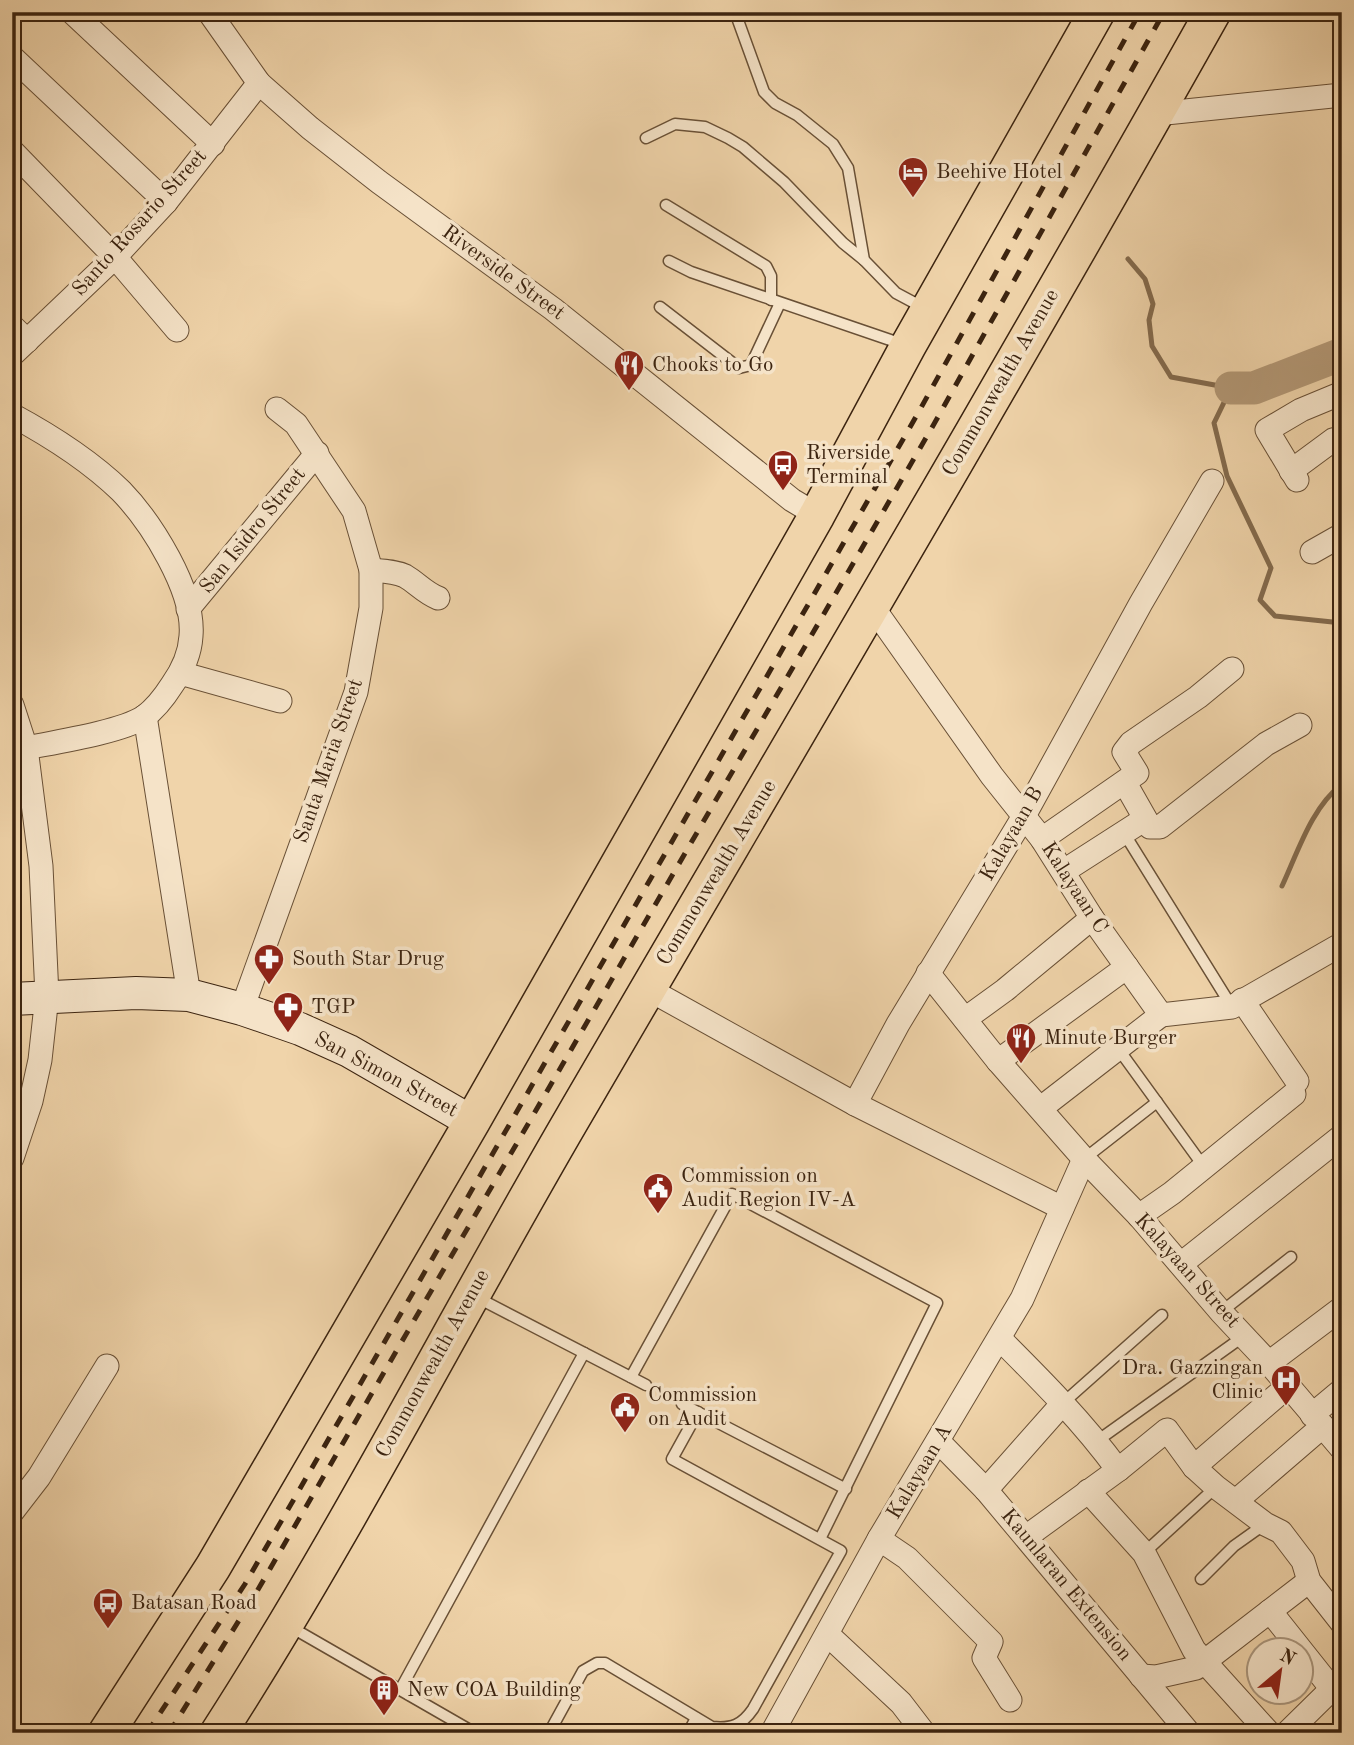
<svg xmlns="http://www.w3.org/2000/svg" width="1354" height="1745" viewBox="0 0 1354 1745" font-family="'Old Standard TT',serif">
<style>
.lines{fill:none;stroke-linecap:round;stroke-linejoin:round}
.stream{stroke:#836a4d;stroke-width:5}
.river{stroke:#b39876;stroke-width:33}
.lane-casing{stroke:#695036;stroke-width:13}
.street-casing{stroke:#695036;stroke-width:25}
.secondary-casing{stroke:#3c2410;stroke-width:34}
.primary-casing{stroke:#3c2410;stroke-width:38}
.lane{stroke:#f5e3c8;stroke-width:10}
.street{stroke:#f5e3c8;stroke-width:23}
.secondary{stroke:#f5e3c8;stroke-width:32}
.primary{stroke:#f0d4aa;stroke-width:35}
.rail{stroke:#3c2410;stroke-width:5;stroke-dasharray:12 12;stroke-linecap:butt}
.labels{text-anchor:middle;dominant-baseline:central;stroke-width:7;stroke-linejoin:round;paint-order:stroke}
.poi-label{font-size:21px;fill:#3c2410;stroke:#f5e3c8;text-anchor:start}
.street-label{font-size:21px;fill:#3c2410;stroke:#f5e3c8}
</style>
<rect width="100%" height="100%" fill="#f0d4aa"/>
<filter id="stains"><feTurbulence type="fractalNoise" baseFrequency=".00286" numOctaves="4"/><feColorMatrix values="0 0 0 0 .2 0 0 0 0 .09 0 0 0 0 .02 0 0 0 .5 -.17"/></filter>
<radialGradient id="worn" r=".72"><stop offset=".6" stop-color="#630" stop-opacity="0"/><stop offset="1" stop-color="#630" stop-opacity=".3"/></radialGradient>
<g class="lines">
<g class="stream">
<path d="M1128,259L1145,279L1153,304L1149,320L1152,346L1171,377L1231,388L1214,423L1227,476L1271,568L1260,600L1275,616L1342,623"/>
<path d="M1282,886C1298,852 1311,808 1342,784"/>
</g>
<path class="river" d="M1231,388H1254L1342,354"/>
<g class="lane-casing">
<g id="lane">
<path d="M735,12L764,92L775,103L797,115L833,144L848,168L864,260L896,293L926,309"/>
<path d="M646,138L675,124L705,127L728,138L743,147L784,182L843,243L864,260"/>
<path d="M666,205L766,266L771,276V300"/>
<path d="M669,261L691,272L902,344"/>
<path d="M660,307L739,368L751,365L780,303"/>
<path d="M1124,833L1232,1007"/>
<path d="M1117,1047L1204,1167"/>
<path d="M1084,1159L1157,1102"/>
<path d="M478,1298L646,1385"/>
<path d="M1221,1312L1291,1257"/>
<path d="M631,1377L732,1194L937,1303L820,1539"/>
<path d="M1063,1403L1162,1315"/>
<path d="M682,1404L846,1489"/>
<path d="M1097,1441L1244,1336"/>
<path d="M1144,1553L1216,1487"/>
<path d="M1201,1579L1234,1546L1265,1524"/>
<path d="M289,1626L475,1733"/>
<path d="M400,1690L584,1353"/>
<path d="M549,1733L583,1671L597,1663H605L712,1727C732,1729 742,1725 753,1709L841,1551L672,1459L698,1412"/>
<path d="M688,1733L696,1718"/>
</g>
</g>
<g class="street-casing">
<g id="street">
<path d="M72,12L213,144"/>
<path d="M209,12L259,83L310,128L379,182L553,309L792,500L817,515"/>
<path d="M12,57L166,202"/>
<path d="M1156,114L1342,95"/>
<path d="M12,151L115,257L177,330"/>
<path d="M12,326L27,341"/>
<path d="M12,355L115,257L166,202L259,83"/>
<path d="M12,415C51,436 89,460 121,491C151,522 195,591 191,636C190,653 182,671 172,685C165,696 155,709 144,717C121,732 56,742 26,748"/>
<path d="M1291,471L1333,440L1337,439L1342,442"/>
<path d="M1297,480L1267,430L1301,410L1342,393"/>
<path d="M1312,552L1342,535"/>
<path d="M371,570C383,571 394,571 405,576C417,583 425,593 438,598"/>
<path d="M872,606L992,776L1042,839L1092,918L1161,1015"/>
<path d="M188,609L317,453"/>
<path d="M180,673L280,701"/>
<path d="M12,705L26,748L41,866L47,996L40,1060L31,1101L12,1158"/>
<path d="M145,716L189,995"/>
<path d="M1125,783L1150,827H1160L1266,744L1300,725"/>
<path d="M1042,839L1137,773L1124,752L1131,743L1198,697L1232,669"/>
<path d="M1064,871L1145,819"/>
<path d="M928,973L998,1061L1084,1159L1139,1216L1221,1312L1269,1363L1342,1449"/>
<path d="M648,989L855,1104L1062,1208"/>
<path d="M1242,1000L1297,1081"/>
<path d="M242,1009L356,692L371,608V570L354,511L296,424L277,409"/>
<path d="M1161,1015L1232,1007L1342,944"/>
<path d="M965,1019L1005,990L1092,918"/>
<path d="M998,1061L1127,967"/>
<path d="M855,1104L898,1024L1024,816L1141,603L1212,481"/>
<path d="M1041,1108L1161,1015"/>
<path d="M1139,1216L1172,1193L1294,1094"/>
<path d="M1181,1264L1342,1136"/>
<path d="M1000,1339C1042,1381 1083,1422 1118,1470"/>
<path d="M1269,1363L1342,1308"/>
<path d="M1312,1415L1342,1390"/>
<path d="M938,1441L986,1490L1189,1733"/>
<path d="M1194,1467L1288,1386"/>
<path d="M986,1490L1063,1403"/>
<path d="M1088,1491L1144,1553L1194,1650L1269,1733"/>
<path d="M1236,1501L1323,1426"/>
<path d="M12,1512L39,1477L107,1366"/>
<path d="M1026,1537L1118,1470L1167,1430L1194,1467L1216,1487L1265,1524L1281,1532L1303,1561L1309,1581L1342,1623"/>
<path d="M879,1539L907,1558L991,1642L984,1658L1010,1700"/>
<path d="M1270,1611L1332,1689"/>
<path d="M827,1634L901,1703L924,1733"/>
<path d="M1141,1676L1156,1677L1196,1668L1309,1581"/>
<path d="M772,1733L879,1539L1022,1299L1084,1159"/>
<path d="M1287,1733L1342,1679"/>
</g>
</g>
<g class="secondary-casing">
<path id="secondary" d="M12,999L136,993L189,995L242,1009L300,1029L349,1051L472,1122"/>
</g>
<g class="primary-casing">
<g id="primary">
<path d="M106,1733L213,1567L472,1122L817,515L908,346L1097,12"/>
<path d="M218,1733C346,1534 453,1323 572,1119C787,750 1004,384 1213,12"/>
</g>
</g>
<use href="#lane" class="lane"/>
<use href="#street" class="street"/>
<use href="#secondary" class="secondary"/>
<use href="#primary" class="primary"/>
<g class="rail">
<path d="M147,1733L245,1584L400,1315L917,415L1140,12"/>
<path d="M169,1733L256,1593L934,424L1164,12"/>
</g>
</g>
<defs>
<g id="hotel-pin" transform="scale(1.575)"><path d="M0 17L-7.5 6A9.5 9.5 0 1 1 7.5 6Z" fill="#8f2418" stroke="#f5e3c8"/><path d="M-6-4.5h1.5V1H6V5H4.5V3h-9V5H-6ZM-4 0a1.8 1.8 0 1 1 3.6 0ZM.5 0V-2.5h3Q6-2.5 6 0Z" fill="#fff"/></g>
<g id="restaurant-pin" transform="scale(1.575)"><path d="M0 17L-7.5 6A9.5 9.5 0 1 1 7.5 6Z" fill="#8f2418" stroke="#f5e3c8"/><path d="M-5-6h1v4h1v-4h1v4h1v-4h1v5L-1.5 .5V6h-2V.5L-5-1ZM5-6V6H3V1.5H1.5Q1.5-4 5-6Z" fill="#fff"/></g>
<g id="bus-pin" transform="scale(1.575)"><path d="M0 17L-7.5 6A9.5 9.5 0 1 1 7.5 6Z" fill="#8f2418" stroke="#f5e3c8"/><path d="M-5-6H5V4H4V6H2V4H-2V6H-4V4H-5ZM-3.5-4V0h7V-4ZM-3.5 1.2v1.5H-2V1.2ZM2 1.2v1.5H3.5V1.2Z" fill="#fff"/></g>
<g id="pharmacy-pin" transform="scale(1.575)"><path d="M0 17L-7.5 6A9.5 9.5 0 1 1 7.5 6Z" fill="#8f2418" stroke="#f5e3c8"/><path d="M-2-6h4v4h4v4h-4v4h-4v-4h-4v-4h4Z" fill="#fff"/></g>
<g id="civic-pin" transform="scale(1.575)"><path d="M0 17L-7.5 6A9.5 9.5 0 1 1 7.5 6Z" fill="#8f2418" stroke="#f5e3c8"/><path d="M-.6-6.5H3V-4.5H.6V-3L4-1V1h2V6H-6V1h2V-1L-.6-3ZM-1.2 2.5V6h2.4V2.5Z" fill="#fff"/></g>
<g id="hospital-pin" transform="scale(1.575)"><path d="M0 17L-7.5 6A9.5 9.5 0 1 1 7.5 6Z" fill="#8f2418" stroke="#f5e3c8"/><path d="M-5-5h3v3.5h4V-5h3V5h-3V1.5h-4V5h-3Z" fill="#fff"/></g>
<g id="building-pin" transform="scale(1.575)"><path d="M0 17L-7.5 6A9.5 9.5 0 1 1 7.5 6Z" fill="#8f2418" stroke="#f5e3c8"/><path d="M-4-6H4V6H1V3H-1V6H-4ZM-2.5-4.3h1.7v1.8h-1.7ZM.8-4.3h1.7v1.8H.8ZM-2.5-1h1.7V.8h-1.7ZM.8-1h1.7V.8H.8Z" fill="#fff"/></g>
</defs>
<g fill-rule="evenodd">
<use href="#hotel-pin" x="913" y="172"/>
<use href="#restaurant-pin" x="629" y="365"/>
<use href="#bus-pin" x="783" y="465"/>
<use href="#pharmacy-pin" x="269" y="959"/>
<use href="#pharmacy-pin" x="288" y="1007"/>
<use href="#restaurant-pin" x="1021" y="1038"/>
<use href="#civic-pin" x="658" y="1188"/>
<use href="#hospital-pin" x="1286" y="1380"/>
<use href="#civic-pin" x="625" y="1407"/>
<use href="#bus-pin" x="108" y="1603"/>
<use href="#building-pin" x="384" y="1690"/>
</g>
<g class="labels">
<g class="poi-label">
<text x="936" y="172">Beehive Hotel</text>
<text x="652" y="365">Chooks to Go</text>
<text x="806" y="453">Riverside<tspan x="806" dy="24">Terminal</tspan></text>
<text x="292" y="959">South Star Drug</text>
<text x="311" y="1007">TGP</text>
<text x="1044" y="1038">Minute Burger</text>
<text x="681" y="1176">Commission on<tspan x="681" dy="24">Audit Region IV-A</tspan></text>
<text x="1263" y="1368" text-anchor="end">Dra. Gazzingan<tspan x="1263" dy="24">Clinic</tspan></text>
<text x="648" y="1395">Commission<tspan x="648" dy="24">on Audit</tspan></text>
<text x="131" y="1603">Batasan Road</text>
<text x="407" y="1690">New COA Building</text>
</g>
<g class="street-label">
<text transform="translate(140 223) rotate(-48)">Santo Rosario Street</text>
<text transform="translate(503 273) rotate(36)">Riverside Street</text>
<text transform="translate(1001 383) rotate(-60)">Commonwealth Avenue</text>
<text transform="translate(253 531) rotate(-51)">San Isidro Street</text>
<text transform="translate(329 761) rotate(-71)">Santa Maria Street</text>
<text transform="translate(1012 834) rotate(-60)">Kalayaan B</text>
<text transform="translate(717 873) rotate(-59)">Commonwealth Avenue</text>
<text transform="translate(1074 888) rotate(57)">Kalayaan C</text>
<text transform="translate(386 1075) rotate(28)">San Simon Street</text>
<text transform="translate(1187 1271) rotate(48)">Kalayaan Street</text>
<text transform="translate(433 1364) rotate(-61)">Commonwealth Avenue</text>
<text transform="translate(920 1472) rotate(-59)">Kalayaan A</text>
<text transform="translate(1066 1585) rotate(50)">Kaunlaran Extension</text>
</g>
</g>
<rect width="1354" height="1745" fill="none" stroke="#f0d4aa" stroke-width="42"/>
<rect x="14" y="14" width="1326" height="1717" fill="none" stroke="#3c2410" stroke-width="3.5"/>
<rect x="21" y="21" width="1312" height="1703" fill="none" stroke="#3c2410" stroke-width="2"/>
<g transform="translate(1280 1671) rotate(29)"><circle r="33" fill="#f5e3c8" stroke="#ab977e" stroke-width="2"/>
<path d="M0-5L12 26L0 18L-12 26Z" fill="#8f2418"/>
<text y="-10" font-size="19" font-weight="bold" text-anchor="middle" fill="#3c2410">N</text>
</g>
<rect width="100%" height="100%" filter="url(#stains)"/>
<rect width="100%" height="100%" fill="url(#worn)"/>
</svg>
